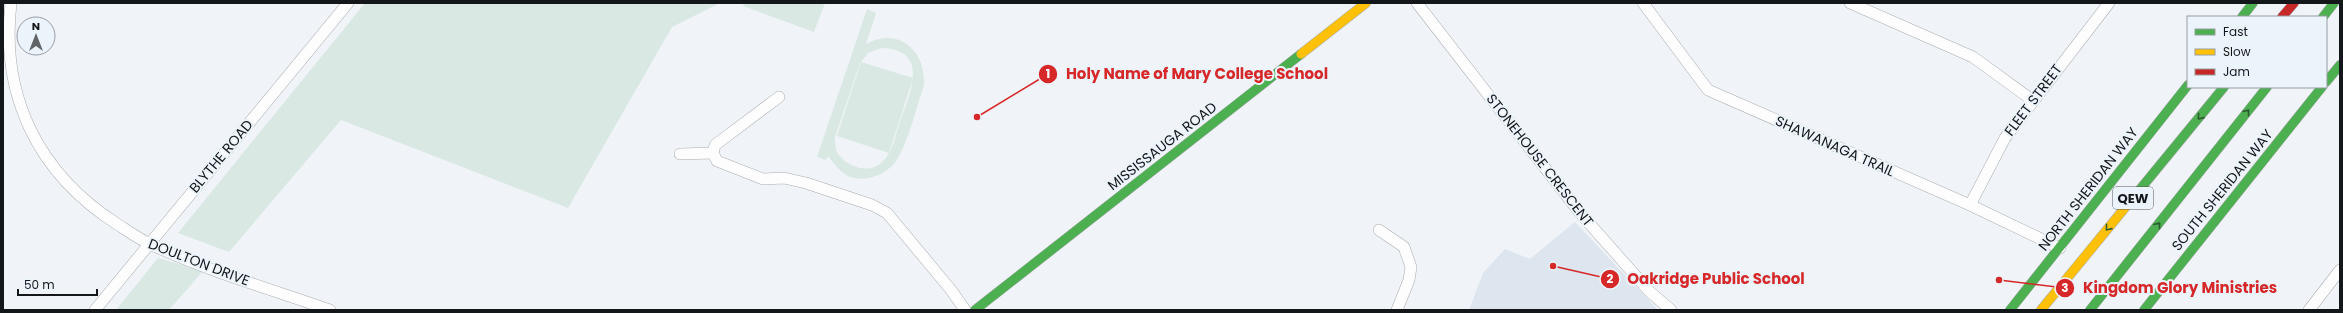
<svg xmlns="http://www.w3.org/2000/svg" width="2343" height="313" viewBox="0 0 2343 313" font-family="Poppins,sans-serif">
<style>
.built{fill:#dde5ee}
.green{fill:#d9e8e3;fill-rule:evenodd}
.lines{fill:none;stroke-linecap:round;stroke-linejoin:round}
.street-casing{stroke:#a9acaf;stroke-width:12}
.fast-casing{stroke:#a9acaf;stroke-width:10}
.slow-casing{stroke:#a9acaf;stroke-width:10}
.jam-casing{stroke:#a9acaf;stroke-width:10}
.street{stroke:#fdfdfe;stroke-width:11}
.fast{stroke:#4caf50;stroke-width:9}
.slow{stroke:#ffc107;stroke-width:9}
.jam{stroke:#c62828;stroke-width:9}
.oneway{stroke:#2d5b32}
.labels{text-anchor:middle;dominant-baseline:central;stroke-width:4;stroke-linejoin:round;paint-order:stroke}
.shield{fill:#ecf4fb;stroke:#55595d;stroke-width:1}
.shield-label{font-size:13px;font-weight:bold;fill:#141719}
.street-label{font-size:14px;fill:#141719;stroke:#ecf4fb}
.leader{fill:none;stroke:#d62828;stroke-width:1.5}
.callout-dot{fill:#d62828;stroke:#ecf4fb;stroke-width:1.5}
.mark-label{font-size:12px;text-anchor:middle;font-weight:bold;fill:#fff}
.callout-label{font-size:15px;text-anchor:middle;font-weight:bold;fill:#d62828;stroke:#ecf4fb;stroke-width:4;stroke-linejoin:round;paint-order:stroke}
</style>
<rect width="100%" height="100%" fill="#f0f4f8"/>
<path class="built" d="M1575,222L1658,310H1469L1483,273L1505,249L1530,259Z"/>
<g class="green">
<path d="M365,3H720L672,27L568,208L341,120L229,252L178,233Z"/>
<path d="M744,3H825L814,32L743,6Z"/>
<path d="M867,9L876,13L866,44C899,26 926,51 924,85C917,106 909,139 898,158C890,173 867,183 850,177C841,173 834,164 828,156L826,160L817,157ZM881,48C931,49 910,94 900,122C895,136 893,153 881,163C869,174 847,167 838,154C835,149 835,143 835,137L860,63L868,53Z"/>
<path d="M861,62L913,78L889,153L837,136Z"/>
<path d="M158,258L203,271L169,310H116Z"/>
</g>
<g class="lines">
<g class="street-casing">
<g id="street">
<path d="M11,3C0,97 39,174 117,224C128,231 139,239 150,244C208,271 270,289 330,310"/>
<path d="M1417,3L1580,213L1650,292L1671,310"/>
<path d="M1643,3L1708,90L1970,205L2060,248"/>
<path d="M1850,3L1973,57L2032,100"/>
<path d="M779,97L715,145L713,153L717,161L763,179L784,178L806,183L872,205L887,213L951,290L965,310"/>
<path d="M680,154L713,153"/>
<path d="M1970,205L2005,138L2109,3"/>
<path d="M1379,230L1404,247L1411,267L1409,280L1397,310"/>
<path d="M95,310L348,3"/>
<path d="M2309,310L2340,270"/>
</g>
</g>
<g class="fast-casing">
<g id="fast">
<path d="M2242,17L2253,3"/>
<path d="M2323,17L2334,3"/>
<path d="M2326,82L2340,65"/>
<path d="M2137,193L2224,87"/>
<path d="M975,310L1301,54"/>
<path d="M2010,310L2188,85"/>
<path d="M2090,310L2267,87"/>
<path d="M2144,310L2322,87"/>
</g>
</g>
<g class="slow-casing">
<g id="slow">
<path d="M1301,54L1366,3"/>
<path d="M2041,310L2137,193"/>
</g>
</g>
<g class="jam-casing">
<path id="jam" d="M2282,17L2294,3"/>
</g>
<use href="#street" class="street"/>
<use href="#fast" class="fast"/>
<use href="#slow" class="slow"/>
<use href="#jam" class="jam"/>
</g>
<defs><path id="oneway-chevron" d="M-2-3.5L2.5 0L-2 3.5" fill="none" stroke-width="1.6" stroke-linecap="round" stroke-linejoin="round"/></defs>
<g class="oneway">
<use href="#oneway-chevron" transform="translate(2247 112) rotate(-52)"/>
<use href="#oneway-chevron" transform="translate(2200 117) rotate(129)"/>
<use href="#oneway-chevron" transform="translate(2158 225) rotate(-52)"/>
<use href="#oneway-chevron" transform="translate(2108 228) rotate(129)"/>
</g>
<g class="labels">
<rect class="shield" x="2113" y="187" width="40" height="22" rx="3"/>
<g class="shield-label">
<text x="2133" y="198">QEW</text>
</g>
<g class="street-label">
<text transform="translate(2033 100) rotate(-53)">FLEET STREET</text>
<text transform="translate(1162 146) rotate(-38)">MISSISSAUGA ROAD</text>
<text transform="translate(1835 146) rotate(24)">SHAWANAGA TRAIL</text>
<text transform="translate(221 156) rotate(-50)">BLYTHE ROAD</text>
<text transform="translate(1540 160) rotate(52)">STONEHOUSE CRESCENT</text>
<text transform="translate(2088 189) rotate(-52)">NORTH SHERIDAN WAY</text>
<text transform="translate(2222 190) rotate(-51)">SOUTH SHERIDAN WAY</text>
<text transform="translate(199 262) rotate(21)">DOULTON DRIVE</text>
</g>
</g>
<path class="leader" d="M977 117L1048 74M1553 266L1610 279M1999 280L2065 288"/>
<g class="callout-dot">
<circle cx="977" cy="117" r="4"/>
<circle cx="1553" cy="266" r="4"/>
<circle cx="1999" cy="280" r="4"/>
<circle cx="1048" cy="74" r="10"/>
<circle cx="1610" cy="279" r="10"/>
<circle cx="2065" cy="288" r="10"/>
</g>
<g class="mark-label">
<text x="1048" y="78">1</text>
<text x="1610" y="283">2</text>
<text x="2065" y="292">3</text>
</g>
<g class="callout-label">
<text x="1197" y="79">Holy Name of Mary College School</text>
<text x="1716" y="284">Oakridge Public School</text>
<text x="2180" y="293">Kingdom Glory Ministries</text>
</g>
<rect width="2343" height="313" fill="none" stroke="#141719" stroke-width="8"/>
<rect x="2187" y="16" width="140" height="72" fill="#ecf4fb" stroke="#969ca1"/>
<rect x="2195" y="29" width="20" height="6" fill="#4caf50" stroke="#969ca1"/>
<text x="2223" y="36" font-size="12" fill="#141719">Fast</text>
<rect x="2195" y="49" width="20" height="6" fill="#ffc107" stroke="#969ca1"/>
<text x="2223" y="56" font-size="12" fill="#141719">Slow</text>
<rect x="2195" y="69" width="20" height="6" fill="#c62828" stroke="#969ca1"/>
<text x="2223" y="76" font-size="12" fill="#141719">Jam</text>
<g transform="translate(36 36)"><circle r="19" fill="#ecf4fb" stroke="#969ca1"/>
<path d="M0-3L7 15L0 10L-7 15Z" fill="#616467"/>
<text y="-6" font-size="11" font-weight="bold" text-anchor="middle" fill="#141719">N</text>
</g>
<path d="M18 289v6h79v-6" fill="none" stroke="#141719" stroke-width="2"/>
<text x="24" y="289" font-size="12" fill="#141719" stroke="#ecf4fb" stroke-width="3" paint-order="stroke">50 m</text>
</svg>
